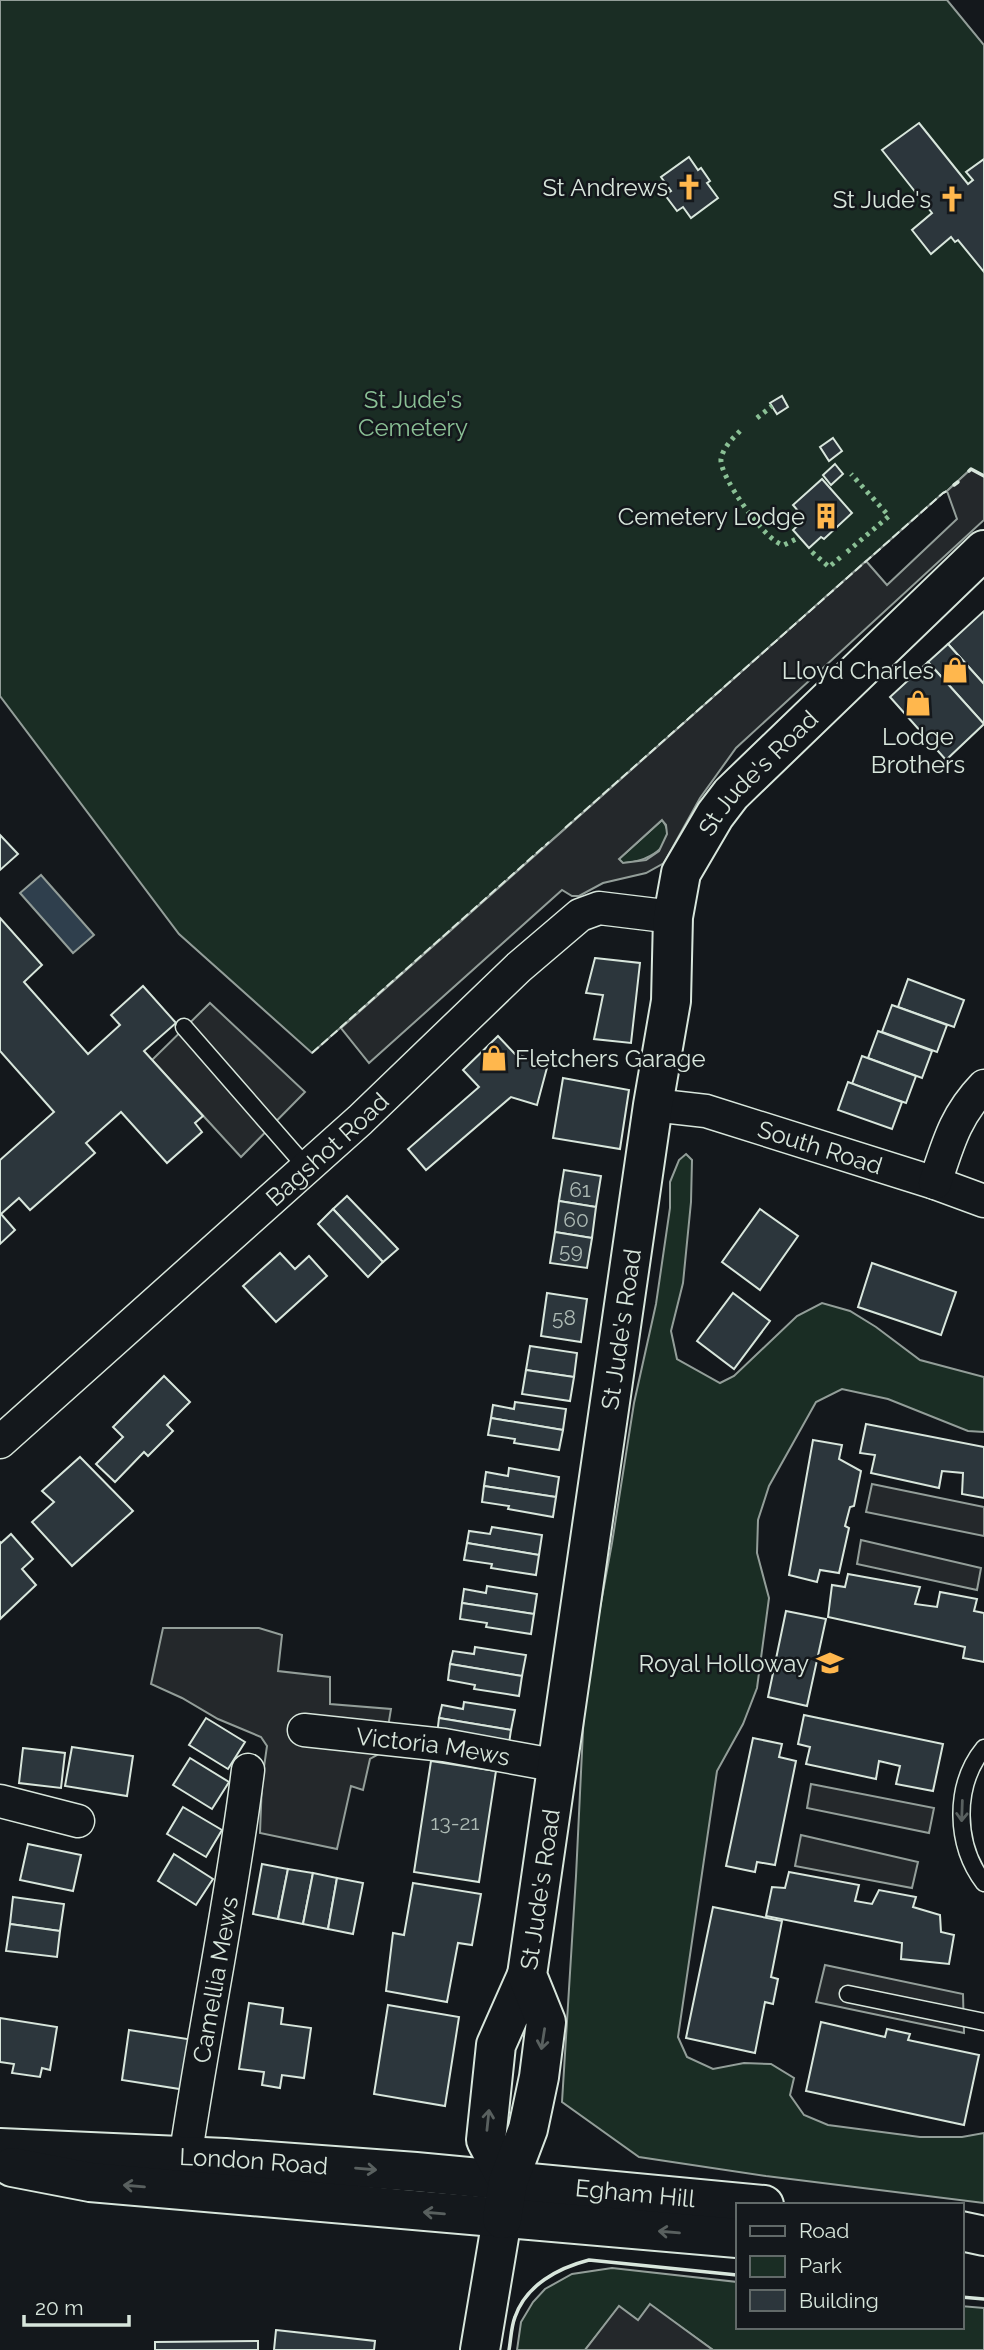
<svg xmlns="http://www.w3.org/2000/svg" width="984" height="2350" viewBox="0 0 984 2350" font-family="Raleway,sans-serif">
<style>
.green{fill:#1a2d24;stroke:#939e99;stroke-width:2}
.parking{fill:#24282b;stroke:#939e99;stroke-width:2;fill-rule:evenodd}
.water{fill:#2f3f4d;stroke:#939e99;stroke-width:2}
.building{fill:#2c363c;stroke:#d8e6dc;stroke-width:2}
.lines{fill:none;stroke-linecap:round;stroke-linejoin:round}
.service-casing{stroke:#d8e6dc;stroke-width:19}
.minor-casing{stroke:#d8e6dc;stroke-width:35}
.tertiary-casing{stroke:#d8e6dc;stroke-width:42}
.primary-casing{stroke:#d8e6dc;stroke-width:42}
.service{stroke:#14181c;stroke-width:16}
.minor{stroke:#14181c;stroke-width:32}
.tertiary{stroke:#14181c;stroke-width:38}
.primary{stroke:#14181c;stroke-width:38}
.hedge{stroke:#8ac095;stroke-width:5;stroke-dasharray:3.5 5;stroke-linecap:butt}
.fence{stroke:#d8e6dc;stroke-width:2;stroke-dasharray:9 3.5;stroke-linecap:butt}
.wall{stroke:#d8e6dc;stroke-width:3.5}
.oneway{stroke:#59605f}
.labels{text-anchor:middle;dominant-baseline:central;stroke-width:5;stroke-linejoin:round;paint-order:stroke}
.number-label{font-size:21px;fill:#adbab4}
.poi-label{font-size:24px;fill:#d8e6dc;stroke:#14181c;text-anchor:end}
.park-label{font-size:24px;fill:#8ac095;stroke:#14181c}
.street-label{font-size:24px;fill:#d8e6dc;stroke:#14181c}
</style>
<rect width="100%" height="100%" fill="#14181c"/>
<g class="green">
<path d="M0,0H947L984,45V476L971,469L947,491L943,493L312,1053L179,934L0,696Z"/>
<path d="M662,820C682,845 643,864 622,863L619,859Z"/>
<path d="M686,1154L692,1160L691,1202L683,1283L671,1331L677,1359L720,1383L734,1376L797,1316L822,1303L850,1311L876,1327L920,1360L984,1377V1432L968,1431L888,1399L842,1389L816,1402L769,1486L758,1520L757,1553L769,1598L757,1688L743,1724L717,1771L678,2037L687,2057L713,2069L744,2063L771,2064L794,2078L790,2095L804,2115L828,2125L920,2137H962L984,2133V2203L766,2176L639,2157L562,2102L576,1876L585,1689L612,1543L634,1403L656,1304L670,1208V1182L679,1160Z"/>
<path d="M612,2268L737,2282V2327H961V2306L984,2308V2350H713L650,2305L639,2321L619,2307L585,2350H517L521,2322L533,2302L545,2289L572,2274Z"/>
</g>
<g class="parking">
<path d="M971,469L984,476V520L736,748L700,798L664,863L646,873L603,883L579,896H572L562,890L369,1063L341,1028L866,561L887,585L957,519L947,491ZM662,820L666,825L667,834L659,851L646,860L623,863L619,859Z"/>
<path d="M210,1003L305,1092L241,1157L152,1060Z"/>
<path d="M872,1484L984,1507V1536L866,1512Z"/>
<path d="M861,1540L981,1568L977,1590L857,1564Z"/>
<path d="M163,1628H259L282,1635L278,1671L330,1677V1704L391,1709L384,1751L370,1759L363,1790L351,1786L337,1849L260,1833L262,1781L267,1746L261,1737L218,1719L182,1698L151,1684Z"/>
<path d="M811,1784L934,1808L929,1833L807,1808Z"/>
<path d="M801,1835L918,1862L912,1888L795,1866Z"/>
<path d="M825,1965L963,1994L964,2033L816,2002Z"/>
<path d="M650,2304L713,2350H585L619,2306L638,2320Z"/>
</g>
<path class="water" d="M41,875L94,935L73,953L20,893Z"/>
<g class="building">
<path d="M919,123L968,184L973,180L966,172L984,159V272L958,240L955,242L951,237L931,254L912,230L932,213L882,150Z"/>
<path d="M689,157L698,170L701,168L710,181L707,183L718,198L691,218L683,207L677,211L665,195L671,191L661,177Z"/>
<path d="M782,396L788,407L777,414L770,403Z"/>
<path d="M833,438L842,451L829,461L820,447Z"/>
<path d="M835,464L843,474L831,485L823,475Z"/>
<path d="M822,479L852,513L824,539L821,537L809,548L793,530L805,519L793,505Z"/>
<path d="M984,611V684L948,644Z"/>
<path d="M948,644L984,684V724L928,662Z"/>
<path d="M928,662L984,724L946,760L890,697Z"/>
<path d="M0,835L18,854L0,870Z"/>
<path d="M0,918L42,965L24,982L88,1054L120,1025L111,1015L143,986L176,1023L144,1051L203,1116L195,1123L202,1132L167,1163L121,1112L86,1143L95,1153L30,1210L19,1198L1,1214L15,1230L0,1244V1160L54,1112L0,1051Z"/>
<path d="M595,958L640,963L631,1043L594,1039L603,995L586,993Z"/>
<path d="M908,979L964,1000L954,1027L898,1007Z"/>
<path d="M892,1005L947,1025L937,1052L882,1032Z"/>
<path d="M878,1031L932,1051L922,1078L868,1058Z"/>
<path d="M498,1036L515,1054L548,1064L537,1105L511,1097L426,1170L408,1149L479,1087L463,1070Z"/>
<path d="M862,1056L916,1076L906,1103L852,1084Z"/>
<path d="M563,1078L629,1090L620,1149L553,1138Z"/>
<path d="M848,1082L902,1102L892,1129L838,1110Z"/>
<path d="M564,1170L601,1176L596,1207L559,1201Z"/>
<path d="M347,1196L398,1249L383,1262L333,1209Z"/>
<path d="M559,1201L596,1207L592,1238L555,1232Z"/>
<path d="M333,1209L383,1262L368,1277L318,1224Z"/>
<path d="M760,1209L798,1236L760,1290L722,1262Z"/>
<path d="M555,1232L592,1238L587,1268L550,1263Z"/>
<path d="M280,1253L295,1269L309,1256L327,1276L276,1322L243,1286Z"/>
<path d="M872,1263L956,1292L941,1335L858,1307Z"/>
<path d="M547,1293L587,1299L581,1342L541,1336Z"/>
<path d="M733,1293L770,1321L734,1369L697,1341Z"/>
<path d="M530,1346L577,1353L574,1377L526,1370Z"/>
<path d="M526,1370L574,1377L570,1401L522,1394Z"/>
<path d="M164,1376L190,1402L167,1425L173,1431L148,1456L144,1452L115,1482L96,1464L123,1437L113,1427Z"/>
<path d="M515,1402L566,1409L563,1430L491,1418L493,1405L514,1409Z"/>
<path d="M491,1418L563,1430L559,1450L514,1443L515,1439L488,1435Z"/>
<path d="M866,1424L984,1447V1498L962,1494L963,1473L942,1471L939,1488L871,1473L875,1455L860,1453Z"/>
<path d="M813,1440L842,1445L839,1459L861,1471L854,1506L850,1507L845,1526L849,1528L839,1573L820,1570L817,1582L789,1575Z"/>
<path d="M80,1457L133,1511L72,1566L32,1522L54,1502L42,1491Z"/>
<path d="M509,1468L559,1477L556,1497L484,1486L486,1472L508,1476Z"/>
<path d="M484,1486L556,1497L553,1517L508,1509L509,1506L482,1502Z"/>
<path d="M492,1527L542,1535L539,1555L467,1543L469,1531L490,1534Z"/>
<path d="M11,1534L33,1559L22,1569L36,1585L0,1619V1542L1,1543Z"/>
<path d="M467,1543L539,1555L536,1575L491,1568L492,1564L464,1560Z"/>
<path d="M848,1574L920,1587L915,1604L937,1607L940,1592L977,1599L974,1611L984,1613V1662L963,1658L965,1647L828,1617L832,1585L845,1587Z"/>
<path d="M487,1586L537,1594L534,1614L462,1603L464,1589L486,1593Z"/>
<path d="M462,1603L534,1614L531,1634L486,1627L487,1623L460,1619Z"/>
<path d="M786,1611L826,1619L807,1706L768,1697Z"/>
<path d="M475,1647L526,1655L522,1676L450,1664L453,1651L474,1654Z"/>
<path d="M450,1664L522,1676L519,1696L474,1689L475,1685L448,1680Z"/>
<path d="M464,1702L515,1710L511,1730L439,1718L442,1705L463,1709Z"/>
<path d="M804,1715L943,1744L933,1791L896,1784L900,1766L879,1761L876,1779L806,1764L810,1747L798,1744Z"/>
<path d="M206,1718L245,1742L228,1769L189,1745Z"/>
<path d="M439,1718L511,1730L508,1750L437,1735Z"/>
<path d="M753,1738L782,1744L779,1757L796,1761L775,1865L757,1862L755,1872L726,1866Z"/>
<path d="M72,1747L133,1756L127,1796L65,1786Z"/>
<path d="M23,1748L65,1753L61,1788L19,1783Z"/>
<path d="M190,1758L229,1782L212,1809L173,1785Z"/>
<path d="M431,1761L496,1771L479,1882L414,1872Z"/>
<path d="M183,1807L222,1830L206,1857L167,1834Z"/>
<path d="M28,1844L81,1855L73,1891L20,1880Z"/>
<path d="M174,1854L213,1879L196,1905L158,1881Z"/>
<path d="M262,1864L288,1869L278,1919L253,1914Z"/>
<path d="M288,1869L313,1873L303,1924L278,1919Z"/>
<path d="M789,1872L859,1885L855,1901L872,1904L879,1890L916,1897L913,1907L940,1915L941,1932L954,1935L949,1964L901,1959L902,1943L766,1916L772,1887L785,1888Z"/>
<path d="M313,1873L337,1878L328,1929L303,1924Z"/>
<path d="M337,1878L363,1883L353,1934L328,1929Z"/>
<path d="M413,1883L481,1894L472,1945L458,1943L447,2002L386,1991L393,1933L404,1935Z"/>
<path d="M13,1897L64,1904L60,1931L10,1924Z"/>
<path d="M713,1907L782,1921L771,1977L778,1979L773,2004L765,2002L755,2053L686,2038Z"/>
<path d="M10,1924L60,1931L57,1957L6,1951Z"/>
<path d="M249,2003L283,2008L281,2024L311,2028L304,2078L282,2075L280,2088L262,2085L264,2072L239,2069Z"/>
<path d="M388,2005L459,2017L445,2106L374,2094Z"/>
<path d="M0,2018L57,2027L50,2070L42,2068L40,2077L12,2073L14,2064L0,2062Z"/>
<path d="M821,2022L885,2037L887,2029L910,2034L908,2040L979,2055L964,2125L806,2091Z"/>
<path d="M129,2030L194,2040L186,2090L122,2080Z"/>
<path d="M276,2330L375,2341L374,2350H274Z"/>
<path d="M258,2341V2350H155V2342Z"/>
</g>
<g class="lines">
<g class="service-casing">
<g id="service">
<path d="M184,1027L307,1168"/>
<path d="M984,1748C953,1786 955,1845 984,1883"/>
<path d="M848,1994L984,2022"/>
</g>
</g>
<g class="minor-casing">
<g id="minor">
<path id="s1" d="M653,1105L706,1111L935,1183L984,1201"/>
<path d="M935,1183C948,1144 955,1116 984,1086"/>
<path id="s2" d="M0,1442L360,1120L519,967L580,915L599,908L673,917"/>
<path id="s3" d="M304,1730L444,1745L559,1766"/>
<path d="M0,1801L78,1821"/>
<path id="s4" d="M182,2180C201,2043 231,1907 248,1770"/>
</g>
</g>
<g class="tertiary-casing">
<path id="tertiary" d="M480,2350L502,2219"/>
</g>
<g class="primary-casing">
<g id="primary">
<path id="s5" d="M0,2148L225,2158L416,2172L764,2205"/>
<path d="M12,2167L90,2182L737,2238"/>
<path d="M508,2182L486,2140L496,2045L527,1975"/>
<path id="s6" d="M502,2219L508,2182L528,2129L539,2077L546,2022L527,1975L653,1105L671,1001L673,917L681,873L715,815L731,794L984,550"/>
<path d="M961,2231L984,2236"/>
</g>
</g>
<use href="#service" class="service"/>
<use href="#minor" class="minor"/>
<use href="#tertiary" class="tertiary"/>
<use href="#primary" class="primary"/>
<g class="hedge">
<path d="M757,418L772,406"/>
<path d="M740,431C732,439 723,448 721,459C719,476 767,544 784,545L796,539"/>
<path d="M812,552L829,567L842,556"/>
<path d="M847,552L889,516L851,474"/>
</g>
<g class="fence">
<path d="M565,828L943,493L947,491"/>
<path d="M312,1053L549,842"/>
</g>
<g class="wall">
<path d="M969,471L971,469L984,476"/>
<path d="M954,485L958,482"/>
<path d="M961,2297L984,2299"/>
<path d="M509,2350C511,2339 511,2327 515,2317C526,2285 558,2268 589,2260L737,2275"/>
</g>
</g>
<defs><path id="oneway-shaft" d="M-6 0H5M1.5-3L5.5 0L1.5 3" fill="none" stroke-width="1.6" stroke-linecap="round" stroke-linejoin="round" transform="scale(1.75)"/></defs>
<g class="oneway">
<use href="#oneway-shaft" transform="translate(962 1811) rotate(92)"/>
<use href="#oneway-shaft" transform="translate(543 2039) rotate(99)"/>
<use href="#oneway-shaft" transform="translate(488 2120) rotate(-84)"/>
<use href="#oneway-shaft" transform="translate(366 2169) rotate(5)"/>
<use href="#oneway-shaft" transform="translate(134 2186) rotate(-175)"/>
<use href="#oneway-shaft" transform="translate(434 2213) rotate(-175)"/>
<use href="#oneway-shaft" transform="translate(669 2232) rotate(-175)"/>
</g>
<defs>
<g id="church-bare" transform="scale(2.1)"><path d="M-1.2-6h2.4v3.5h3.3v2.4h-3.3V6h-2.4V-.1h-3.3v-2.4h3.3Z" fill="#ffb74d" stroke="#14181c" stroke-width="2.5" paint-order="stroke"/></g>
<g id="building-bare" transform="scale(2.1)"><path d="M-4-6H4V6H1V3H-1V6H-4ZM-2.5-4.3h1.7v1.8h-1.7ZM.8-4.3h1.7v1.8H.8ZM-2.5-1h1.7V.8h-1.7ZM.8-1h1.7V.8H.8Z" fill="#ffb74d" stroke="#14181c" stroke-width="2.5" paint-order="stroke"/></g>
<g id="shop-bare" transform="scale(2.1)"><path d="M-5-2.5h2.3a2.7 3.5 0 0 1 5.4 0H5L5.5 6h-11ZM-1.5-2.5h3a1.5 2.3 0 0 0-3 0Z" fill="#ffb74d" stroke="#14181c" stroke-width="2.5" paint-order="stroke"/></g>
<g id="university-bare" transform="scale(2.1)"><path d="M0-5L7-2L0 1L-7-2ZM-4 1L0 2.5L4 1V4Q0 6-4 4Z" fill="#ffb74d" stroke="#14181c" stroke-width="2.5" paint-order="stroke"/></g>
</defs>
<g fill-rule="evenodd">
<use href="#church-bare" x="689" y="187"/>
<use href="#church-bare" x="952" y="199"/>
<use href="#building-bare" x="826" y="516"/>
<use href="#shop-bare" x="955" y="670"/>
<use href="#shop-bare" x="918" y="703"/>
<use href="#shop-bare" x="494" y="1058"/>
<use href="#university-bare" x="830" y="1663"/>
</g>
<g class="labels">
<g class="number-label">
<text x="580" y="1189">61</text>
<text x="576" y="1219">60</text>
<text x="571" y="1250">59</text>
<text x="564" y="1317">58</text>
<text x="455" y="1822">13-21</text>
</g>
<g class="poi-label">
<text x="668" y="187">St Andrews</text>
<text x="931" y="199">St Jude's</text>
<text x="805" y="516">Cemetery Lodge</text>
<text x="934" y="670">Lloyd Charles</text>
<text x="918" y="736" text-anchor="middle">Lodge<tspan x="918" dy="28">Brothers</tspan></text>
<text x="515" y="1058" text-anchor="start">Fletchers Garage</text>
<text x="809" y="1663">Royal Holloway</text>
</g>
<g class="park-label">
<text x="413" y="399">St Jude's<tspan x="413" dy="28">Cemetery</tspan></text>
</g>
<g class="street-label">
<text stroke="none"><textPath href="#s6" startOffset="1494">St Jude's Road</textPath></text>
<text stroke="none"><textPath href="#s1" startOffset="173">South Road</textPath></text>
<text stroke="none"><textPath href="#s2" startOffset="439">Bagshot Road</textPath></text>
<text stroke="none"><textPath href="#s6" startOffset="906">St Jude's Road</textPath></text>
<text stroke="none"><textPath href="#s3" startOffset="130">Victoria Mews</textPath></text>
<text stroke="none"><textPath href="#s6" startOffset="340">St Jude's Road</textPath></text>
<text stroke="none"><textPath href="#s4" startOffset="203">Camellia Mews</textPath></text>
<text stroke="none"><textPath href="#s5" startOffset="254">London Road</textPath></text>
<text stroke="none"><textPath href="#s5" startOffset="637">Egham Hill</textPath></text>
</g>
</g>
<rect x="736" y="2203" width="228" height="126" fill="#14181c" stroke="#626a69" stroke-width="2"/>
<rect x="750" y="2226" width="35" height="10" fill="#14181c" stroke="#626a69" stroke-width="2"/>
<text x="799" y="2238" font-size="21" fill="#d8e6dc">Road</text>
<rect x="750" y="2256" width="35" height="21" fill="#1a2d24" stroke="#626a69" stroke-width="2"/>
<text x="799" y="2273" font-size="21" fill="#d8e6dc">Park</text>
<rect x="750" y="2290" width="35" height="21" fill="#2c363c" stroke="#626a69" stroke-width="2"/>
<text x="799" y="2308" font-size="21" fill="#d8e6dc">Building</text>
<path d="M24 2315v10h105v-10" fill="none" stroke="#d8e6dc" stroke-width="3.5"/>
<text x="35" y="2315" font-size="21" fill="#d8e6dc" stroke="#14181c" stroke-width="5" paint-order="stroke">20 m</text>
</svg>
